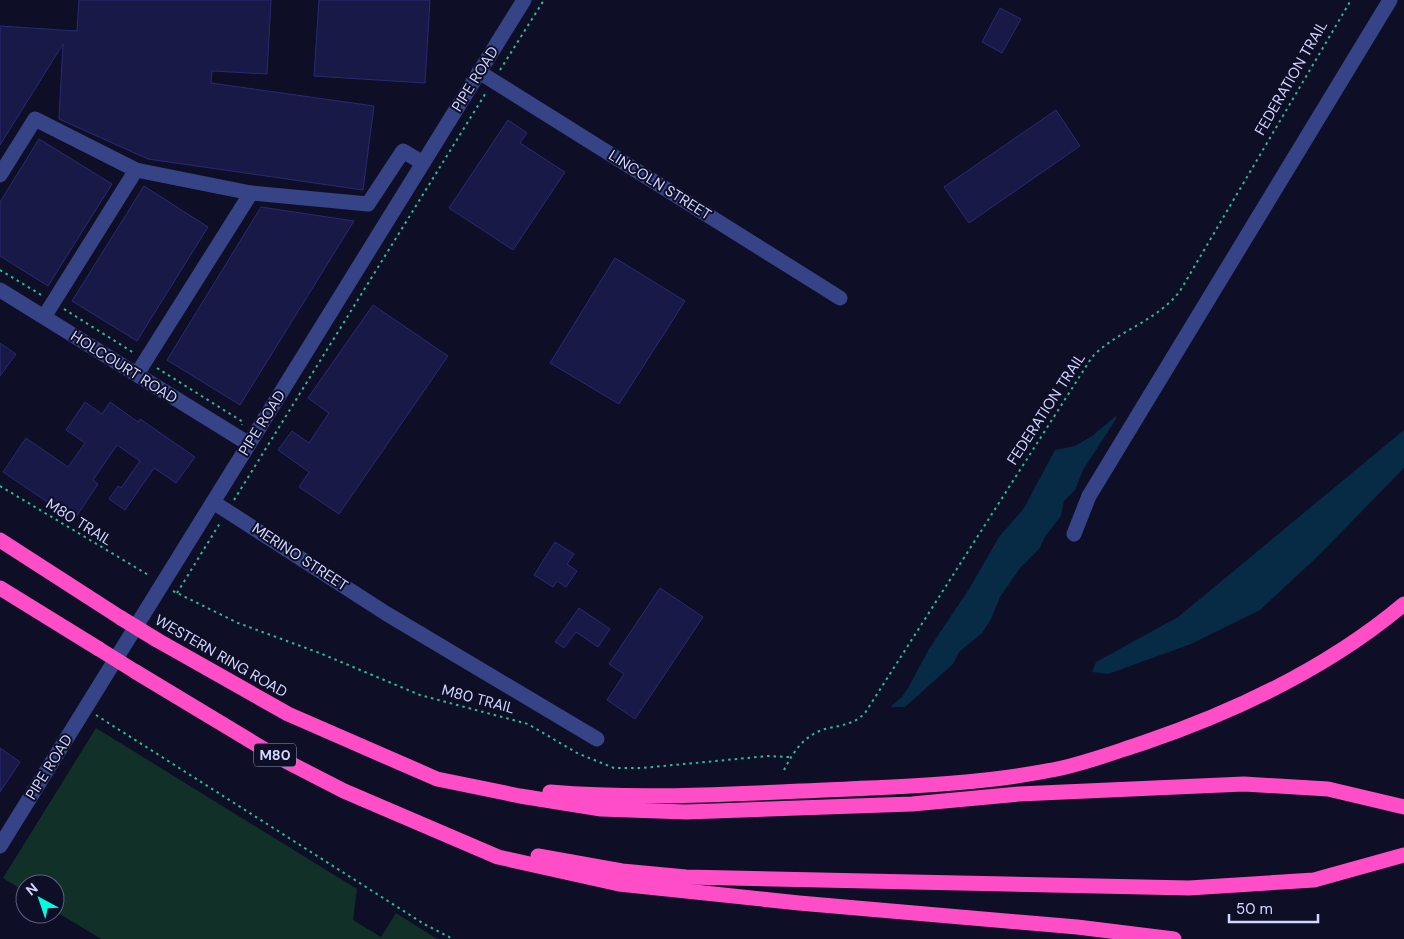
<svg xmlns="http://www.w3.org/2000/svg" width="1404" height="939" viewBox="0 0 1404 939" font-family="'DM Sans',sans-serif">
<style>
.green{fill:#103028}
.water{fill:#072b45}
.building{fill:#191948;stroke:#292a75}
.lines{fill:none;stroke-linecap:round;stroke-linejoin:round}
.path{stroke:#29bd95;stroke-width:2;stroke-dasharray:2.5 4;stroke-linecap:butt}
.minor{stroke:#364487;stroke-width:15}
.highway{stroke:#ff4dc7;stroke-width:15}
.highway-bridge{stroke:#ff4dc7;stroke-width:15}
.labels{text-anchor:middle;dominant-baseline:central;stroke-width:4;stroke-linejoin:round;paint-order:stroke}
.shield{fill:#0e0e26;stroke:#979bbe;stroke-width:1}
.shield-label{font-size:14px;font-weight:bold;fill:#d2d7ff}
.street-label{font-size:15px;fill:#d2d7ff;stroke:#0e0e26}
</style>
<rect width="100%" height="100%" fill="#0e0e26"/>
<path class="green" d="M96,728L357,889L353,920L381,937L396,913L437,939H101L55,911V884H25V892L3,878Z"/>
<g class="water">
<path d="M1116,416V419L1083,470L1075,490L1064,501L1061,516L1044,538L1040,548L1020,568L1000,597L991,619L982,633L959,652L953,664L905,707H890L902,697L908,688L929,649L969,589L999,537L1024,508L1055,450L1075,446L1092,436Z"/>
<path d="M1404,430V468L1319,555L1260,610L1191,644L1108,674L1092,672L1096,662L1178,617Z"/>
</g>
<g class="building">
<path d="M79,0H271L267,74L212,71L211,83L374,106L363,190L148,159L59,119L63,44L0,145V26L77,31Z"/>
<path d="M319,0H430L425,83L314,76Z"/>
<path d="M1000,8L1021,19L1002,53L982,42Z"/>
<path d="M1056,110L1080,146L969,223L944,187Z"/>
<path d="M508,120L527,133L520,143L565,172L513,250L449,208Z"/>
<path d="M39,139L112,184L48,286L0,256V202Z"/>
<path d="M144,186L208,227L137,341L72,301Z"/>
<path d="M261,207L354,221L240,405L167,360Z"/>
<path d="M615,258L685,301L619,404L550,363Z"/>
<path d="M373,305L448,356L339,514L299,487L309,472L278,450L292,431L309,443L329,413L308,398Z"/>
<path d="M0,343L16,354L0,376Z"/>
<path d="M85,402L102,414L110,402L138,422L140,419L195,457L176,483L154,468L125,510L109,499L118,486L121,488L140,461L117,445L93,480L98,484L74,520L3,472L26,438L68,467L85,443L66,430Z"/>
<path d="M555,542L574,554L567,564L577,571L566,587L557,581L553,587L534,575Z"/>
<path d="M660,588L703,617L635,719L607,700L624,674L609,664Z"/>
<path d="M579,608L610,629L598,647L576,632L564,648L555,642Z"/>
<path d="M0,748L20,762L0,792Z"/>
</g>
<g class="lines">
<g class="path">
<path d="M500,70L544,0"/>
<path d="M0,270L43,296"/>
<path d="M64,309L134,353"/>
<path d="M157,368L243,422L242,425"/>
<path d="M0,486L150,576"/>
<path d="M234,500L487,91"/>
<path d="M173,591L238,623L322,654L420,695L528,724L577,753L614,768H642L768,756L789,757"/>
<path d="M177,593L220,523"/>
<path d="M96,715L424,924L453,939"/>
<path d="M784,770C794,750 806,733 829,728C843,725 854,724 865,713L1092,357C1118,330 1156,322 1180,291L1351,0"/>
</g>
<g class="minor">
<path d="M479,72L840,298"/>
<path d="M0,175L35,119L136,170L251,193L368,204L403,151L423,163"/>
<path d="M0,290L249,444"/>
<path d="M44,317L136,170"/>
<path d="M137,374L251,193"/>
<path d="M213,502L387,614L597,739"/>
<path d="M1074,534L1089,496L1390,0"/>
<path d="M0,846L524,0"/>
</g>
<g class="highway">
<path d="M0,540L121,618"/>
<path d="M0,588L99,649"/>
<path d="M157,640L288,714L437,779L520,796L601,809L686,812L912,804L1019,794L1244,784L1328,789L1404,807"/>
<path d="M136,672L272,754L344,791L498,857L619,884L799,903L1077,927L1174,939"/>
<path d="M550,792C634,799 717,795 802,791C886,787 974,786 1057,769C1086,763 1115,752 1143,743C1237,711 1328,668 1404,604"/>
<path d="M538,856L622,871L686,877L1189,888L1314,880L1404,855"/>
</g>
<g class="highway-bridge">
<path d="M121,618L157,640"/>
<path d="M99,649L136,672"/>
</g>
</g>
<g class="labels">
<rect class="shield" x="254" y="743.5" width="42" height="23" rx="4"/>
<g class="shield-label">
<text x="275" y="755">M80</text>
</g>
<g class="street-label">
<text transform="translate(1291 78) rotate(-60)">FEDERATION TRAIL</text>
<text transform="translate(475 79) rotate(-58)">PIPE ROAD</text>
<text transform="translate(660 185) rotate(32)">LINCOLN STREET</text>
<text transform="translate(124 367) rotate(32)">HOLCOURT ROAD</text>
<text transform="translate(1046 409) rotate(-57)">FEDERATION TRAIL</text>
<text transform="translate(262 423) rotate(-58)">PIPE ROAD</text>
<text transform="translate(79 522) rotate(32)">M80 TRAIL</text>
<text transform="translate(300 557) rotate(33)">MERINO STREET</text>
<text transform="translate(221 656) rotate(30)">WESTERN RING ROAD</text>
<text transform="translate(478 699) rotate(15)">M80 TRAIL</text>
<text transform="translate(49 767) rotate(-58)">PIPE ROAD</text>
</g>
</g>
<g transform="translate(40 899) rotate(320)"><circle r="24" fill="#0e0e26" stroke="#5c5e7d"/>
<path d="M0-4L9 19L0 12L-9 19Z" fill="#00fde2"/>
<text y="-8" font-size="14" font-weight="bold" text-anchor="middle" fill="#d2d7ff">N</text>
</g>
<path d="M1229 914v8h89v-8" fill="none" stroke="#d2d7ff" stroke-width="2.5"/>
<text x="1236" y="914" font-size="15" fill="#d2d7ff" stroke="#0e0e26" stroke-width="4" paint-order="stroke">50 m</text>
</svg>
